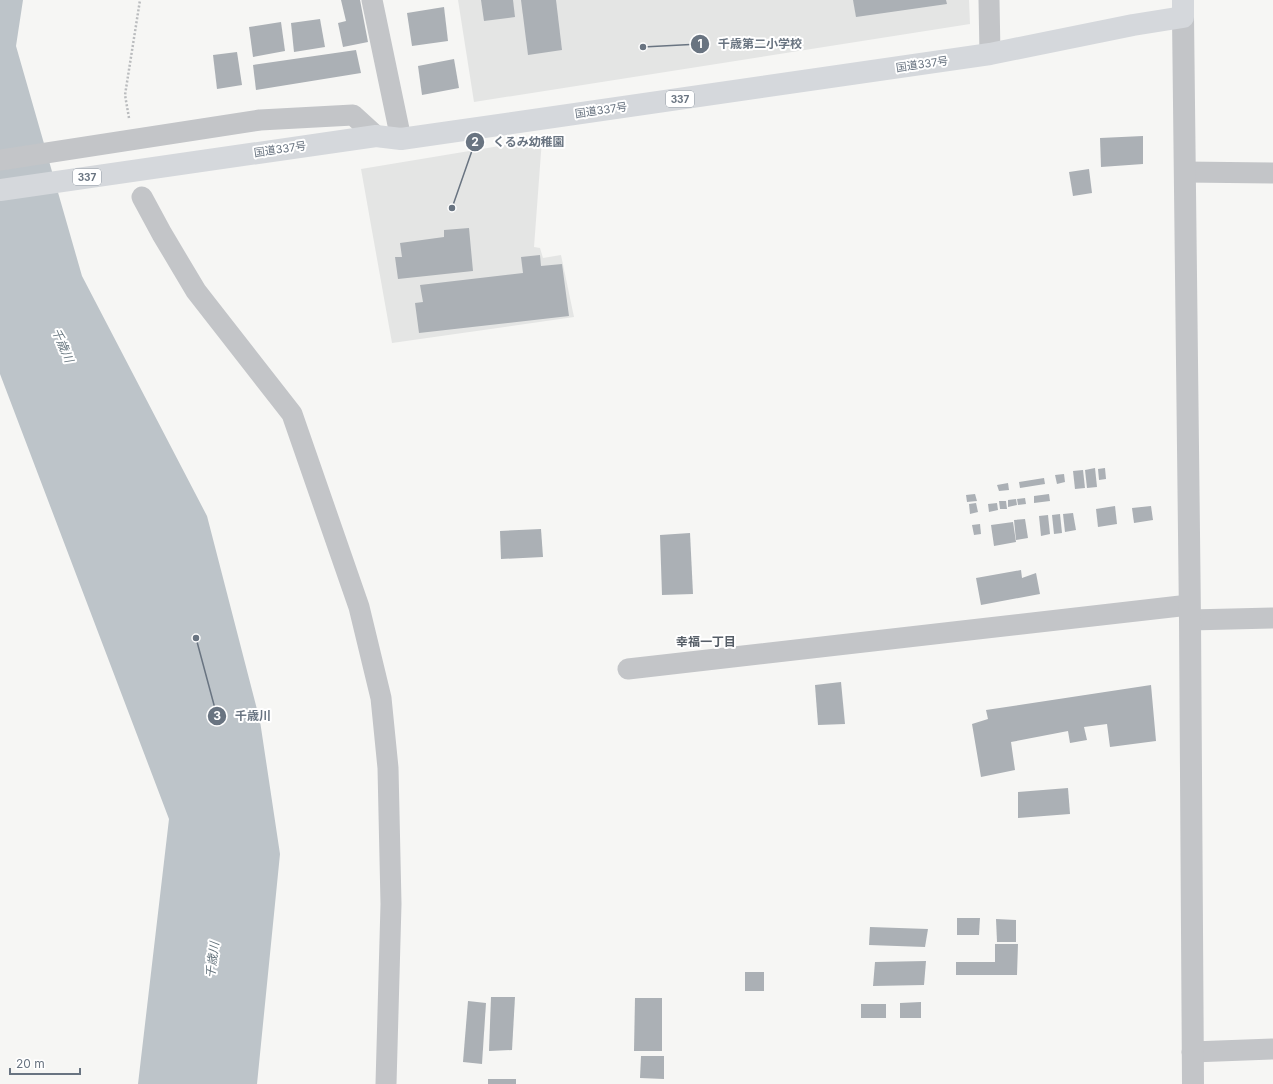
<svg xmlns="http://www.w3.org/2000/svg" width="1273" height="1084" viewBox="0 0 1273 1084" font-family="Inter,'Noto Sans JP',sans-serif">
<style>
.built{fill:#e4e5e4}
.water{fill:#bdc4c9}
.building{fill:#abb0b5}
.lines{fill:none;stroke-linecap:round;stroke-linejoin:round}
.path{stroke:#babcbe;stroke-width:2.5;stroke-dasharray:2 2;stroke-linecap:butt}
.minor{stroke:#c3c5c8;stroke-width:21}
.tertiary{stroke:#c3c5c8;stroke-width:22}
.trunk{stroke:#d5d8dc;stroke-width:22}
.labels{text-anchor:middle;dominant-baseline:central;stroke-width:4;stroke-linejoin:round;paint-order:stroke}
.shield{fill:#fff;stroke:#969ea7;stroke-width:1}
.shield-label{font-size:10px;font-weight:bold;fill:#697481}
.street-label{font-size:11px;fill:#697481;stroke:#fff}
.water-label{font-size:12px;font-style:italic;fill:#65747d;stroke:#fff}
.neighbourhood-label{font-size:12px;font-weight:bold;fill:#565e67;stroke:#fff}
.leader{fill:none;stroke:#697481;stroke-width:1.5}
.callout-dot{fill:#697481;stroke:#fff;stroke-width:1.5}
.mark-label{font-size:12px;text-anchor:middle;font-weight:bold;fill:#fff}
.callout-label{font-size:12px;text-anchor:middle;font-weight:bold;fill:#697481;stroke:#fff;stroke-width:4;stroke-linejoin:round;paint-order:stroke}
</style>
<rect width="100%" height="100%" fill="#f6f6f4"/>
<g class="built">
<path d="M458,0H969L970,24L474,102Z"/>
<path d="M542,139L534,247L540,248L543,258L561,255L574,317L392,343L361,169Z"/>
</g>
<path class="water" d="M0,0H23L16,46L82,276L207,516L260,721L280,854L257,1084H138L169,819L0,374Z"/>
<g class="building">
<path d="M341,0H360L368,42L343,47L338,23L346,21Z"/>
<path d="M481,0H513L515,17L484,21Z"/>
<path d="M521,0H556L562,50L528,55Z"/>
<path d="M853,0H946L947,4L856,17Z"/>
<path d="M444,7L448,41L412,46L407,13Z"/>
<path d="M320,19L325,47L294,52L291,23Z"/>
<path d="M281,22L285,51L253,57L249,27Z"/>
<path d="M356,50L361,73L256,90L253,65Z"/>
<path d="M237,52L242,85L217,89L213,55Z"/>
<path d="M454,59L459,88L422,95L418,66Z"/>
<path d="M1143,136V164L1101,167L1100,138Z"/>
<path d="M1089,169L1092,193L1073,196L1069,172Z"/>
<path d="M469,228L473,271L398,279L395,257H402L400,243L444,237V230Z"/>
<path d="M540,255L541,266L562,264L569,316L419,333L415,303L423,302L420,285L523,273L521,257Z"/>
<path d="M1095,468L1097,487L1087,488L1085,470Z"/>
<path d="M1105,468L1106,479L1099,480L1098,469Z"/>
<path d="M1083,470L1085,488L1075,489L1073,471Z"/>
<path d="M1064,474L1065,482L1057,484L1055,475Z"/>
<path d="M1044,478L1045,484L1020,488L1019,482Z"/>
<path d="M1008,483L1009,490L999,491L997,485Z"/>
<path d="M975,494L977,501L967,502L966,495Z"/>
<path d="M1049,494L1050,501L1034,503V496Z"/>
<path d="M1025,498L1026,504L1018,505L1017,499Z"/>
<path d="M1016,499L1017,505L1008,507V500Z"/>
<path d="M999,501H1006L1007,509H1000Z"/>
<path d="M976,503L978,512L970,514L969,504Z"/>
<path d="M997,503L998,510L989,512L988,504Z"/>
<path d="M1115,506L1117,524L1098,527L1096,509Z"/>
<path d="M1151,506L1153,520L1134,523L1132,508Z"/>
<path d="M1073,513L1076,530L1065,532L1063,514Z"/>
<path d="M1060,514L1062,533L1054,534L1052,515Z"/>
<path d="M1048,515L1050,534L1041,536L1039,516Z"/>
<path d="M1025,519L1028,538L1016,540L1014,520Z"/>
<path d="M1013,522L1016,542L994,546L991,525Z"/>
<path d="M980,524L981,534L974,535L972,525Z"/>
<path d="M541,529L543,557L501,559L500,531Z"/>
<path d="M690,533L693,594L662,595L660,535Z"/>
<path d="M1021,570L1022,578L1036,573L1040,594L981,605L976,578Z"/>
<path d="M841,682L845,724L818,725L815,685Z"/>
<path d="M1151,685L1156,741L1110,747L1107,724L1084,727L1087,740L1070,743L1068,731L1011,742L1015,770L981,777L972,724L988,719L986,710Z"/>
<path d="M1068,788L1070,814L1018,818V792Z"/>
<path d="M957,918H980L979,935H957Z"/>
<path d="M996,919L1016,920V942H997Z"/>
<path d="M870,927L928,929L925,947L869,945Z"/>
<path d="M995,944H1018L1017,975H956V962H995Z"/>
<path d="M926,961L924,985L873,986L875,962Z"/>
<rect x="745" y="972" width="19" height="19"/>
<path d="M491,997H515L512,1050L489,1051Z"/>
<path d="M635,998H662V1051H634Z"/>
<path d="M468,1001L486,1003L482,1064L463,1062Z"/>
<path d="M921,1002V1018H900V1003Z"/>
<rect x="861" y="1004" width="25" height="14"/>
<path d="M641,1056H664V1079L640,1078Z"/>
<rect x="488" y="1079" width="28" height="5"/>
</g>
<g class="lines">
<path class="path" d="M129,118L125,95L140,0"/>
<g class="minor">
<path d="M372,0L401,139"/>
<path d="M989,0L990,54"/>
<path d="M0,160L260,120L353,115L376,136"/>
<path d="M1185,172L1273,173"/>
<path d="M142,197L162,234L196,291L292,414L359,607L381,698L388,768L391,904L386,1084"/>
<path d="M1190,620L1273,618"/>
<path d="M628,669L1189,605"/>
<path d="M1192,1052L1273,1049"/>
</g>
<path class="tertiary" d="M1183,17L1190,620L1193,1084"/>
<path class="trunk" d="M0,190L376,136L401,139L990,54L1133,25L1183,17V0"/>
</g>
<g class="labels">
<g class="shield">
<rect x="666" y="91" width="28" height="16" rx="3"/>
<rect x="73" y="169" width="28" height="16" rx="3"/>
</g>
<g class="shield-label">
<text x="680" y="99">337</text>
<text x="87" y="177">337</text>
</g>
<g class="street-label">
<text transform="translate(922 64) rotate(-8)">国道337号</text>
<text transform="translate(601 110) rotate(-8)">国道337号</text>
<text transform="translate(280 149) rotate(-8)">国道337号</text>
</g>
<g class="water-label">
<text transform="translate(63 345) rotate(67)">千歳川</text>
<text transform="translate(212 960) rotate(-83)">千歳川</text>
</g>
<g class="neighbourhood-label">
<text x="706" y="641">幸福一丁目</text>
</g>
</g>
<path class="leader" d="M643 47L700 44M452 208L475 142M196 638L217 716"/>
<g class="callout-dot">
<circle cx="643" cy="47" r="4"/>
<circle cx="452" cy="208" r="4"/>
<circle cx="196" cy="638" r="4"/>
<circle cx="700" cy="44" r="10"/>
<circle cx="475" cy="142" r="10"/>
<circle cx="217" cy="716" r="10"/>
</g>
<g class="mark-label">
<text x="700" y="48">1</text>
<text x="475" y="146">2</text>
<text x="217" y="720">3</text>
</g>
<g class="callout-label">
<text x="760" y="48">千歳第二小学校</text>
<text x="529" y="146">くるみ幼稚園</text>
<text x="253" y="720">千歳川</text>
</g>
<path d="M10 1068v6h70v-6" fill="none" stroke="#697481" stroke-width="2"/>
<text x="16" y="1068" font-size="12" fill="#697481" stroke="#ffffff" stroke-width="3" paint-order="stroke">20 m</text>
</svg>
